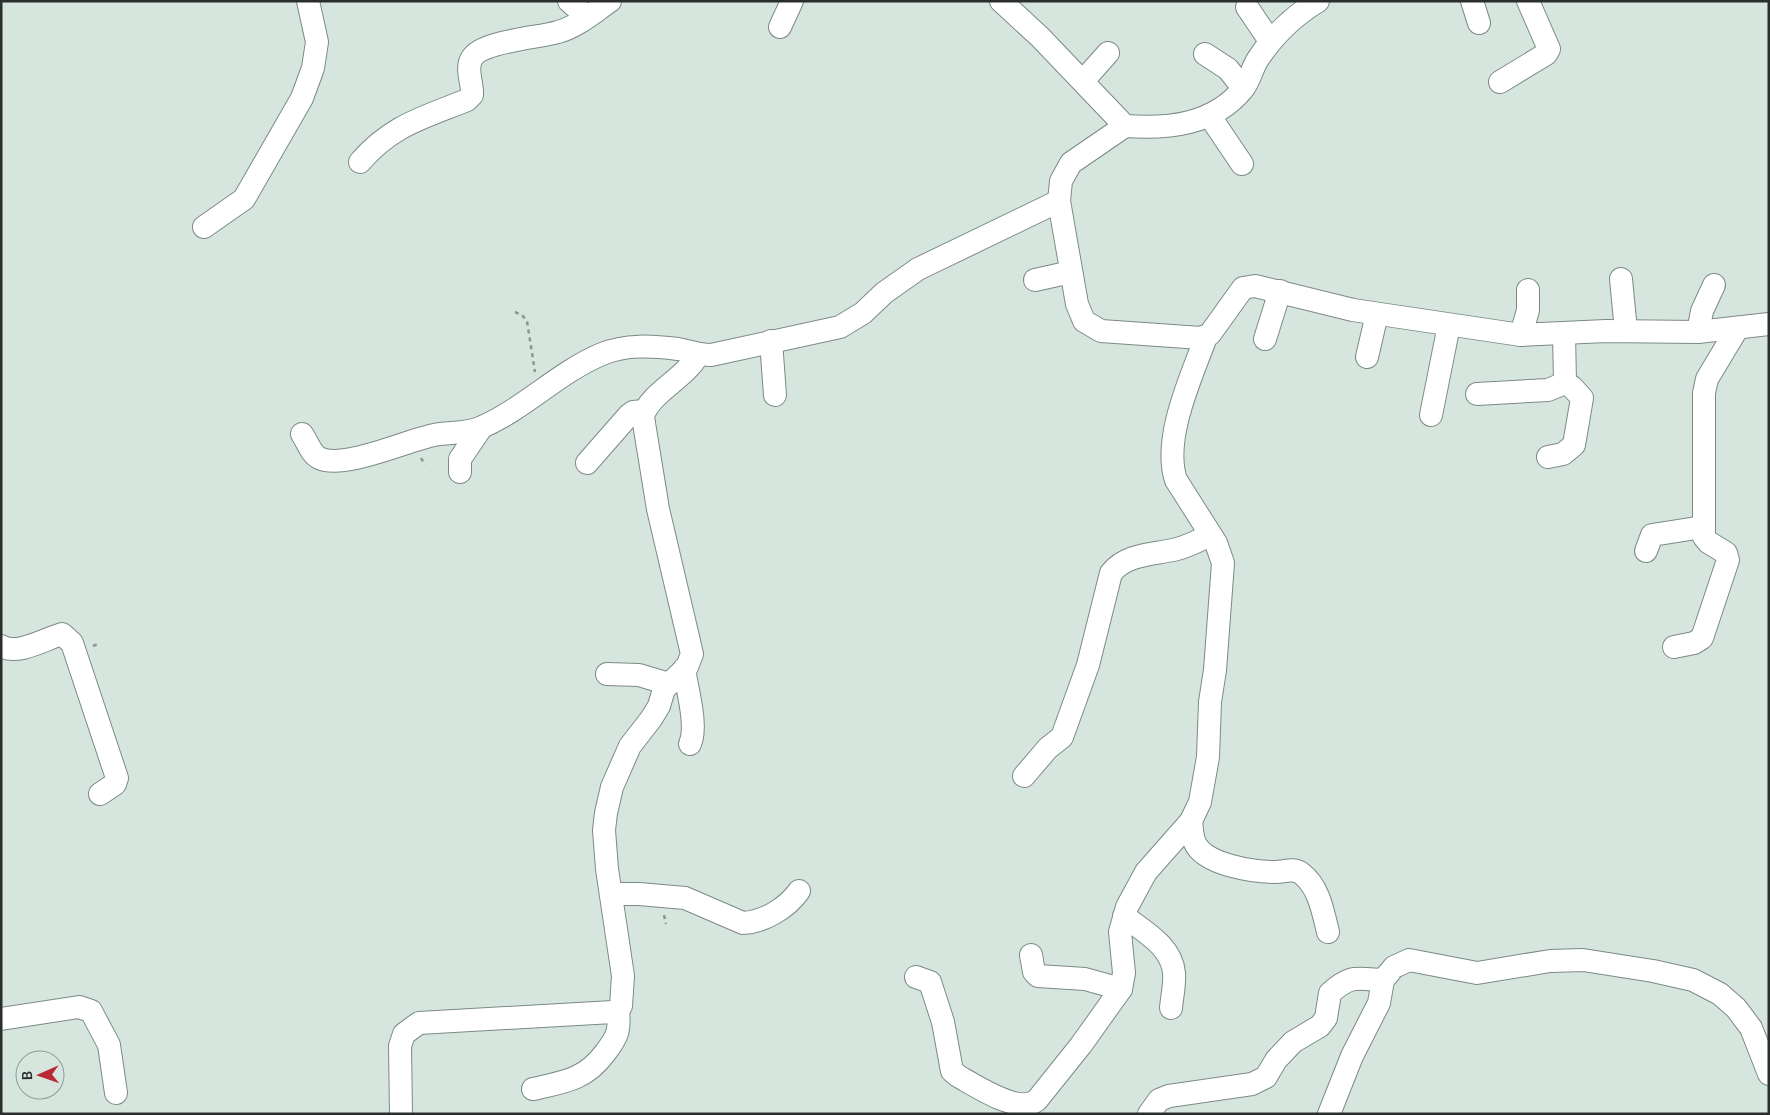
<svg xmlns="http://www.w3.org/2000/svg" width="1770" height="1115" viewBox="0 0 1770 1115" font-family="Lato,sans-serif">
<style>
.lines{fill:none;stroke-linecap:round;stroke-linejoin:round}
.minor-casing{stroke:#7c8a84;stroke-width:24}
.path{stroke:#8b9691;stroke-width:2.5;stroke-dasharray:4 4;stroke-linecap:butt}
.minor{stroke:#fff;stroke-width:22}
</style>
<rect width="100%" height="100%" fill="#d6e6df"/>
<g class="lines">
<g class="minor-casing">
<g id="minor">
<path d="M569,1L587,17"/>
<path d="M1001,1L1040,37L1125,126C1169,129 1213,125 1243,89C1250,80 1252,68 1258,59C1273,36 1295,15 1318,1"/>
<path d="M1472,1L1479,23"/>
<path d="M1247,7L1270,41"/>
<path d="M780,27L792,1"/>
<path d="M1205,54L1228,69L1243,88"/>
<path d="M1083,81L1108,53"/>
<path d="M1500,82L1546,54L1549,49L1528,1"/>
<path d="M1209,115L1242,164"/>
<path d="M1125,126L1071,163L1061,181L1059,201L1077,304L1084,321L1101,331L1201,338L1210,334L1243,288L1255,286L1353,310L1521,335L1606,331L1698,332L1769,324"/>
<path d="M360,162C392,125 423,118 467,100L472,95C473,83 465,69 472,58C482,41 538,38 558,32C577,27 594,12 610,1"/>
<path d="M204,227L244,199L302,98L313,68L317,42L308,1"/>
<path d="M1621,279L1626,331"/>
<path d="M1035,280L1071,272"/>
<path d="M1698,332L1702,311L1714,285"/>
<path d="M1521,335L1528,310V290"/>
<path d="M1265,339L1280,291"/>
<path d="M771,341L775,395"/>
<path d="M1367,357L1377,314"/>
<path d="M1477,394L1548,390L1565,383L1564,333"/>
<path d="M1431,415L1449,325"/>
<path d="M302,434C307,441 311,454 319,458C343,470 408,440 434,435C449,432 469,434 482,427C525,408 559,372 602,354C626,344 653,346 678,349C689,351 699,355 711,355L840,327L863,313L884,293L918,269L1059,201"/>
<path d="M1548,457L1563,454L1574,445L1582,398L1572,387L1565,383"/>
<path d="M587,463L629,415L633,412L644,411"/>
<path d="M460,472V459L481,428"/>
<path d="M1646,551L1652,535L1703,527"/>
<path d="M1,646C17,656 45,639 62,634L72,643L117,778L115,784L100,794"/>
<path d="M1674,647L1694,643L1702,638L1728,560L1726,553L1708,542L1704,537V393L1707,379L1737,329"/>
<path d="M684,669C687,689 698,726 690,744"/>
<path d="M607,674L639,675L669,684"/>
<path d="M1024,776L1048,748L1062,737L1088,665L1111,573C1127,553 1154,555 1177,549C1189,546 1200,540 1210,535"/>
<path d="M1191,821C1192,827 1192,837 1195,843C1205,865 1254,872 1276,872C1285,872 1294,867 1302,874C1319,887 1323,912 1328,932"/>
<path d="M612,894H639L685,898L743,923C764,922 787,908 799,891"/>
<path d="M1124,916C1143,931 1172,946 1174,973C1175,984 1172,997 1171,1008"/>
<path d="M1031,955L1034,972L1038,976L1085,979L1121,989"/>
<path d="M916,977L930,982L943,1022L952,1071L958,1076C976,1086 1019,1115 1037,1100L1081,1045L1121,989L1124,973L1120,932L1127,907L1146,872L1191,821L1200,802L1208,757L1210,702L1215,670L1223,563L1216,543L1176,480C1162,439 1192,375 1206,337"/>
<path d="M1,1019L79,1007L91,1011L109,1045L116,1093"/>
<path d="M533,1089C564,1082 585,1080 605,1053C618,1036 620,1031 618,1010"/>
<path d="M401,1114L400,1046L404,1034L419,1023L613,1012L618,1010L621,1006L623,976L607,869L604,830L606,813L612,787L630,746L651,719L659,706L664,689L687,667L692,654L658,509L643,417C648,394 686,378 698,355"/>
<path d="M1149,1114L1159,1100L1169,1096L1252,1084L1266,1077L1276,1060L1293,1042L1320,1026L1326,1018L1330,993C1352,974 1356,979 1383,980L1394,967L1409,960L1477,973L1550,961L1583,960L1653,971L1693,980L1720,994L1736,1008L1751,1028L1769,1074"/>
<path d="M1329,1114L1352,1056L1379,1003L1383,980"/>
</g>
</g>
<g class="path">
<path d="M515,312L522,315L527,321L535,372"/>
<path d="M421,458L425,465"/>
<path d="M93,646L100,643"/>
<path d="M664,915L666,924"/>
</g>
<use href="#minor" class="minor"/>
</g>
<rect width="1770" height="1115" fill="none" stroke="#2a2f2d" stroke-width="5"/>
<g transform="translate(40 1075) rotate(268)"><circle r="24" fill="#d6e6df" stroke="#919d98"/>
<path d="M0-4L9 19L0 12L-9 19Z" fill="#ba2a35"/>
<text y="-8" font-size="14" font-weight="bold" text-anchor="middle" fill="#2a2f2d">B</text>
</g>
</svg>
